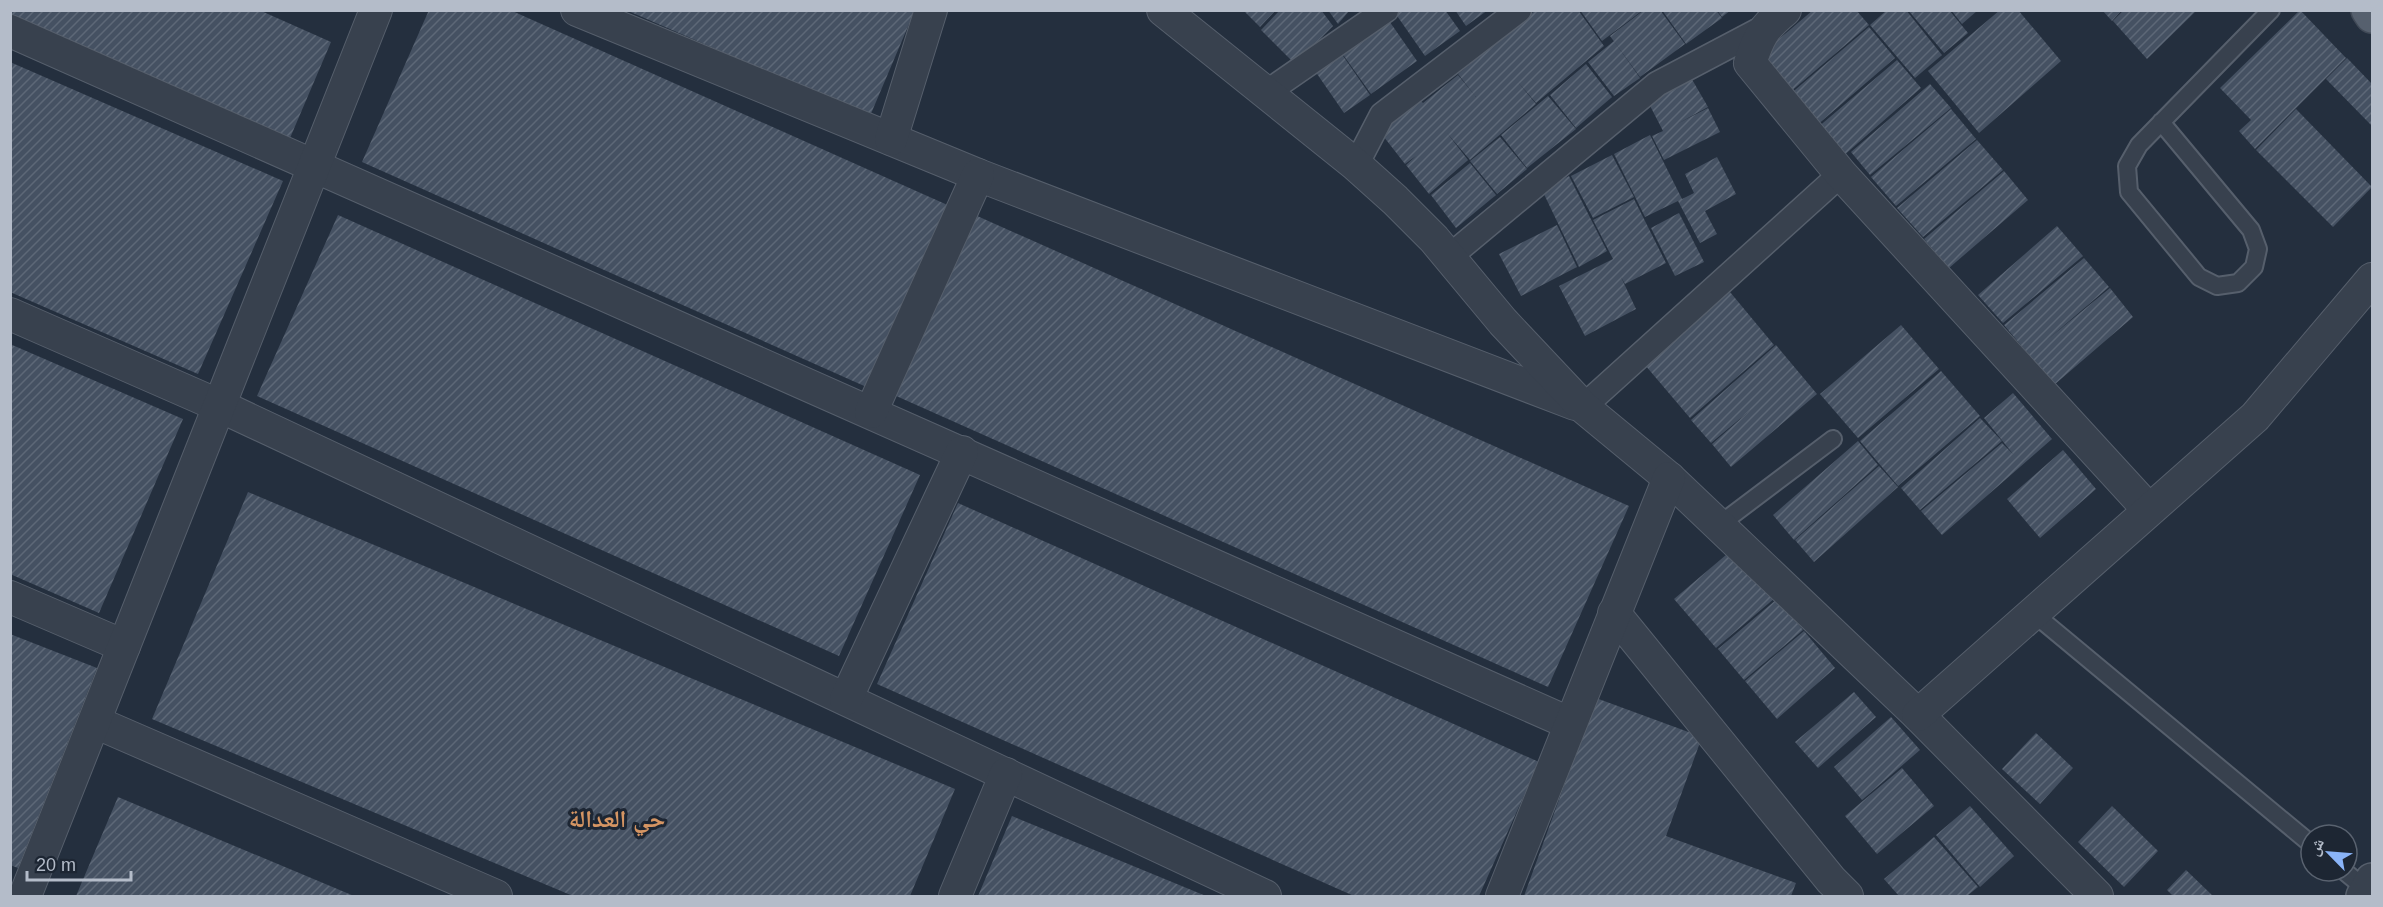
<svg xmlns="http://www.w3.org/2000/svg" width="2383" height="907" viewBox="0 0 2383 907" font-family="Arial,'Noto Naskh Arabic',sans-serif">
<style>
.building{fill:url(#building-hatch)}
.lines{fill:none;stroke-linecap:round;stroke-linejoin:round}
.service-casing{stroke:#565f6c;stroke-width:20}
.pedestrian-casing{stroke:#565f6c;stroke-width:27}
.minor-casing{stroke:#565f6c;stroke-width:34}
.tertiary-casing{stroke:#565f6c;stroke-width:36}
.primary-casing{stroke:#414a57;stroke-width:36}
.service{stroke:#38414e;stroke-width:16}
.pedestrian{stroke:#38414e;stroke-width:24}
.minor{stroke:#38414e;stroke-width:32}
.tertiary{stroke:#38414e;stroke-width:33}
.primary{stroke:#56606e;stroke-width:33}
.labels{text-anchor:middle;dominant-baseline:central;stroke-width:6;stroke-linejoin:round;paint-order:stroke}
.quarter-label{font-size:24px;font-weight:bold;fill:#d59563;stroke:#1d2633}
</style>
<defs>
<pattern id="building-hatch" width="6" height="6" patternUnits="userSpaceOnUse" patternTransform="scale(1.5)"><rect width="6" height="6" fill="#455162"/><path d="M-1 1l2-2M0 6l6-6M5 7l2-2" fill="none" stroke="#5d6877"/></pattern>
</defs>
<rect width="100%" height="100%" fill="#242f3e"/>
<g class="building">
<path d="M10,10H259L331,42L290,138L10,17Z"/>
<path d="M429,10H510L952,207L871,389L362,162Z"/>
<path d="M626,10H915L870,116Z"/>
<path d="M1243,10H1276L1260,27Z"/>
<path d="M1280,10H1321L1333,26L1295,64L1261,30Z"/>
<path d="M1328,10H1350L1338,24Z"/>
<path d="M1393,10H1445L1460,31L1425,56Z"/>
<path d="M1455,10H1488L1466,26Z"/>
<path d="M1536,10H1578L1604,46L1536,103L1517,81L1536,104L1470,160L1447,133L1468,160L1429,194L1406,165L1416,156L1405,164L1380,132L1419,99L1423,103L1458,75L1476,97L1458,74Z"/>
<path d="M1580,10H1643L1602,41Z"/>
<path d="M1644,10H1660L1685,44L1640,77L1610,36Z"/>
<path d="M1662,10H1716L1722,18L1686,44Z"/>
<path d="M1717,10H1731L1722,17Z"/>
<path d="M1813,10H1856L1869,25L1789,93L1758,57Z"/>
<path d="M1887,10H1906L1942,55L1915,78L1870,25Z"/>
<path d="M1908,10H1949L1968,33L1944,53Z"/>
<path d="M1951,10H1978L1962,24Z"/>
<path d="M2000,10H2018L2061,61L1979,133L1928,71Z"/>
<path d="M2102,10H2122L2112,21Z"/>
<path d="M2124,10H2197L2147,59L2113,21Z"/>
<path d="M2300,10L2346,58L2255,149L2239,131L2251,120L2220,88Z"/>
<path d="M1385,15L1417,61L1371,94L1339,49Z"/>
<path d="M1869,27L1895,58L1816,126L1789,95Z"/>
<path d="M1614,41L1640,78L1614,96L1588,62Z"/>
<path d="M1339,50L1370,95L1344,113L1313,68Z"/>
<path d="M2347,58L2372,84V126L2326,79Z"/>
<path d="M1897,60L1921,88L1842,157L1817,128Z"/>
<path d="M10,62L283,181L198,374L10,292Z"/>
<path d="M1586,64L1612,97L1576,128L1550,95Z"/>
<path d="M1690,76L1708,107L1677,124L1708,108L1720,132L1664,160L1652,136L1663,131L1646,98Z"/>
<path d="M1930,84L1951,108L1870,175L1851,152Z"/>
<path d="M1548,96L1576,129L1527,168L1501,135Z"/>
<path d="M1951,109L1976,139L1896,206L1871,177Z"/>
<path d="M2296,109L2372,187L2333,227L2256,150Z"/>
<path d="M1650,135L1682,199L1694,193L1685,174L1717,157L1736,194L1705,211L1717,234L1700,243L1678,201L1645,217L1614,154Z"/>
<path d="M1500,137L1527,169L1497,194L1470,161Z"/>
<path d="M1977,140L2003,170L1923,237L1897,208Z"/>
<path d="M1612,155L1634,197L1593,218L1571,176Z"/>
<path d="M1470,163L1496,195L1456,228L1431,195Z"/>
<path d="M2004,171L2028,200L1949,268L1924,239Z"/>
<path d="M1569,176L1607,251L1579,267L1542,190Z"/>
<path d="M1634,199L1666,263L1625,284L1621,277L1636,309L1585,336L1559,286L1613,259L1593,220Z"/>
<path d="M1679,213L1704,262L1675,276L1651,228Z"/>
<path d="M338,215L920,475L839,656L257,396Z"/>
<path d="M975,215L1629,506L1548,687L894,395Z"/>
<path d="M1557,225L1577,267L1521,296L1499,254Z"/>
<path d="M2057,226L2083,256L2003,323L1978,295Z"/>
<path d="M2084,258L2109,287L2047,340L2110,288L2133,317L2054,385L2004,325Z"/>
<path d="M1730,292L1774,345L1690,418L1645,365Z"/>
<path d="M1901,325L1939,369L1858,438L1820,394Z"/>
<path d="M10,344L183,419L99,613L10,574Z"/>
<path d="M1776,345L1817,394L1731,467L1712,444L1753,408L1711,443L1691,420Z"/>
<path d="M1941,371L1980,416L1898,486L1860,441Z"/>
<path d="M2013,393L2052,439L1942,535L1921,511L2002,443L2013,454L1984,418Z"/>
<path d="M1980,418L2002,441L1920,510L1901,488Z"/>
<path d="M1858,441L1878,465L1794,540L1773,515Z"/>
<path d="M2063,450L2096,489L2040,538L2007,499Z"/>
<path d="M1879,466L1898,487L1814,562L1795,540Z"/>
<path d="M248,492L955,789L910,896H573L152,719Z"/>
<path d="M958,503L1539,762L1479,896H1354L877,684Z"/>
<path d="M1733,549L1775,598L1716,648L1674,599Z"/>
<path d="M1777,599L1803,630L1744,680L1718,649Z"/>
<path d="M1804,631L1835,668L1777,719L1745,681Z"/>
<path d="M10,634L97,668L18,868L10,865Z"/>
<path d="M1854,692L1876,717L1818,768L1795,742Z"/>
<path d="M1596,698L1702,737L1666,836L1796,883L1791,896H1524Z"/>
<path d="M1891,717L1920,750L1862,800L1834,767Z"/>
<path d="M2036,733L2073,768L2040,804L2002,769Z"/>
<path d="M1902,768L1934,806L1877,854L1845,816Z"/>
<path d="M118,797L354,896H76Z"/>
<path d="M1970,806L2014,856L1980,887L1936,835Z"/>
<path d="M2112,806L2158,851L2124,887L2078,842Z"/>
<path d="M1012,816L1206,896H978Z"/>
<path d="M1934,837L1978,887L1967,896H1899L1884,879Z"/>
<path d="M2186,870L2213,896H2173L2167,890Z"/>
</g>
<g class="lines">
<g class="service-casing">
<g id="service">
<path d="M2161,122L2251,230L2258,249L2254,267L2238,283L2217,286L2199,277L2129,192L2127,166L2139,145L2271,10"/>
<path d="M1719,525L1833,439"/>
<path d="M2033,613L2311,844"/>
<path d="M2344,871L2367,890"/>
</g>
</g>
<g class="pedestrian-casing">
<g id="pedestrian">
<path d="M1266,93L1386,10"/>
<path d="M1356,165L1382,115L1519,10"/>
<path d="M1449,257L1657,84L1767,26"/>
<path d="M1583,407L1841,174"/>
</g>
</g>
<g class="minor-casing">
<g id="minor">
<path d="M577,10L978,175L1575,404"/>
<path d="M1163,10L1356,165L1395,200L1434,239L1503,322L1583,407L1669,478L1918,715L2097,896"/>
<path d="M1785,10C1763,28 1759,36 1750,63L1841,174L2149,510"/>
<path d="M10,31L1569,723"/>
<path d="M891,139L931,10"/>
<path d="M10,314L220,406L1265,896"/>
<path d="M871,412L978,175"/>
<path d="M10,597L124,646"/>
<path d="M1614,613L1831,880L1847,896"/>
<path d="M846,699L962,452"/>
<path d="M1918,715L2255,417L2372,279"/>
<path d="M95,722L496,896"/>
<path d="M25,896L376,10"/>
<path d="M955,896L1006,774"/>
<path d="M1502,896L1669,478"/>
</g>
</g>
<g class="tertiary-casing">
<path id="tertiary" d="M2363,896L2372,880"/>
</g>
<g class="primary-casing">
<path id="primary" d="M2368,10L2372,16"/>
</g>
<use href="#service" class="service"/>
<use href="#pedestrian" class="pedestrian"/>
<use href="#minor" class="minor"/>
<use href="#tertiary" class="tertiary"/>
<use href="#primary" class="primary"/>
</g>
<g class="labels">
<g class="quarter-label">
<text x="617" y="818">حي العدالة</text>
</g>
</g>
<rect width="2383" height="907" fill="none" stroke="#b4bcc9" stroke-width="24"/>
<g transform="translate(2329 853) rotate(295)"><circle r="28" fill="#1d2633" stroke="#59626f" stroke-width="1.5"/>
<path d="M0-4.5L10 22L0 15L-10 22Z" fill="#8ab4f8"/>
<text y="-9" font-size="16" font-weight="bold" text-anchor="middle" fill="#b4bcc9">ش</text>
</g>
<path d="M27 871v9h104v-9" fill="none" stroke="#b4bcc9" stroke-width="3"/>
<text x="36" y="871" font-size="18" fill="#b4bcc9" stroke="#1d2633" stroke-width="4.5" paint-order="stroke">20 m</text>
</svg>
